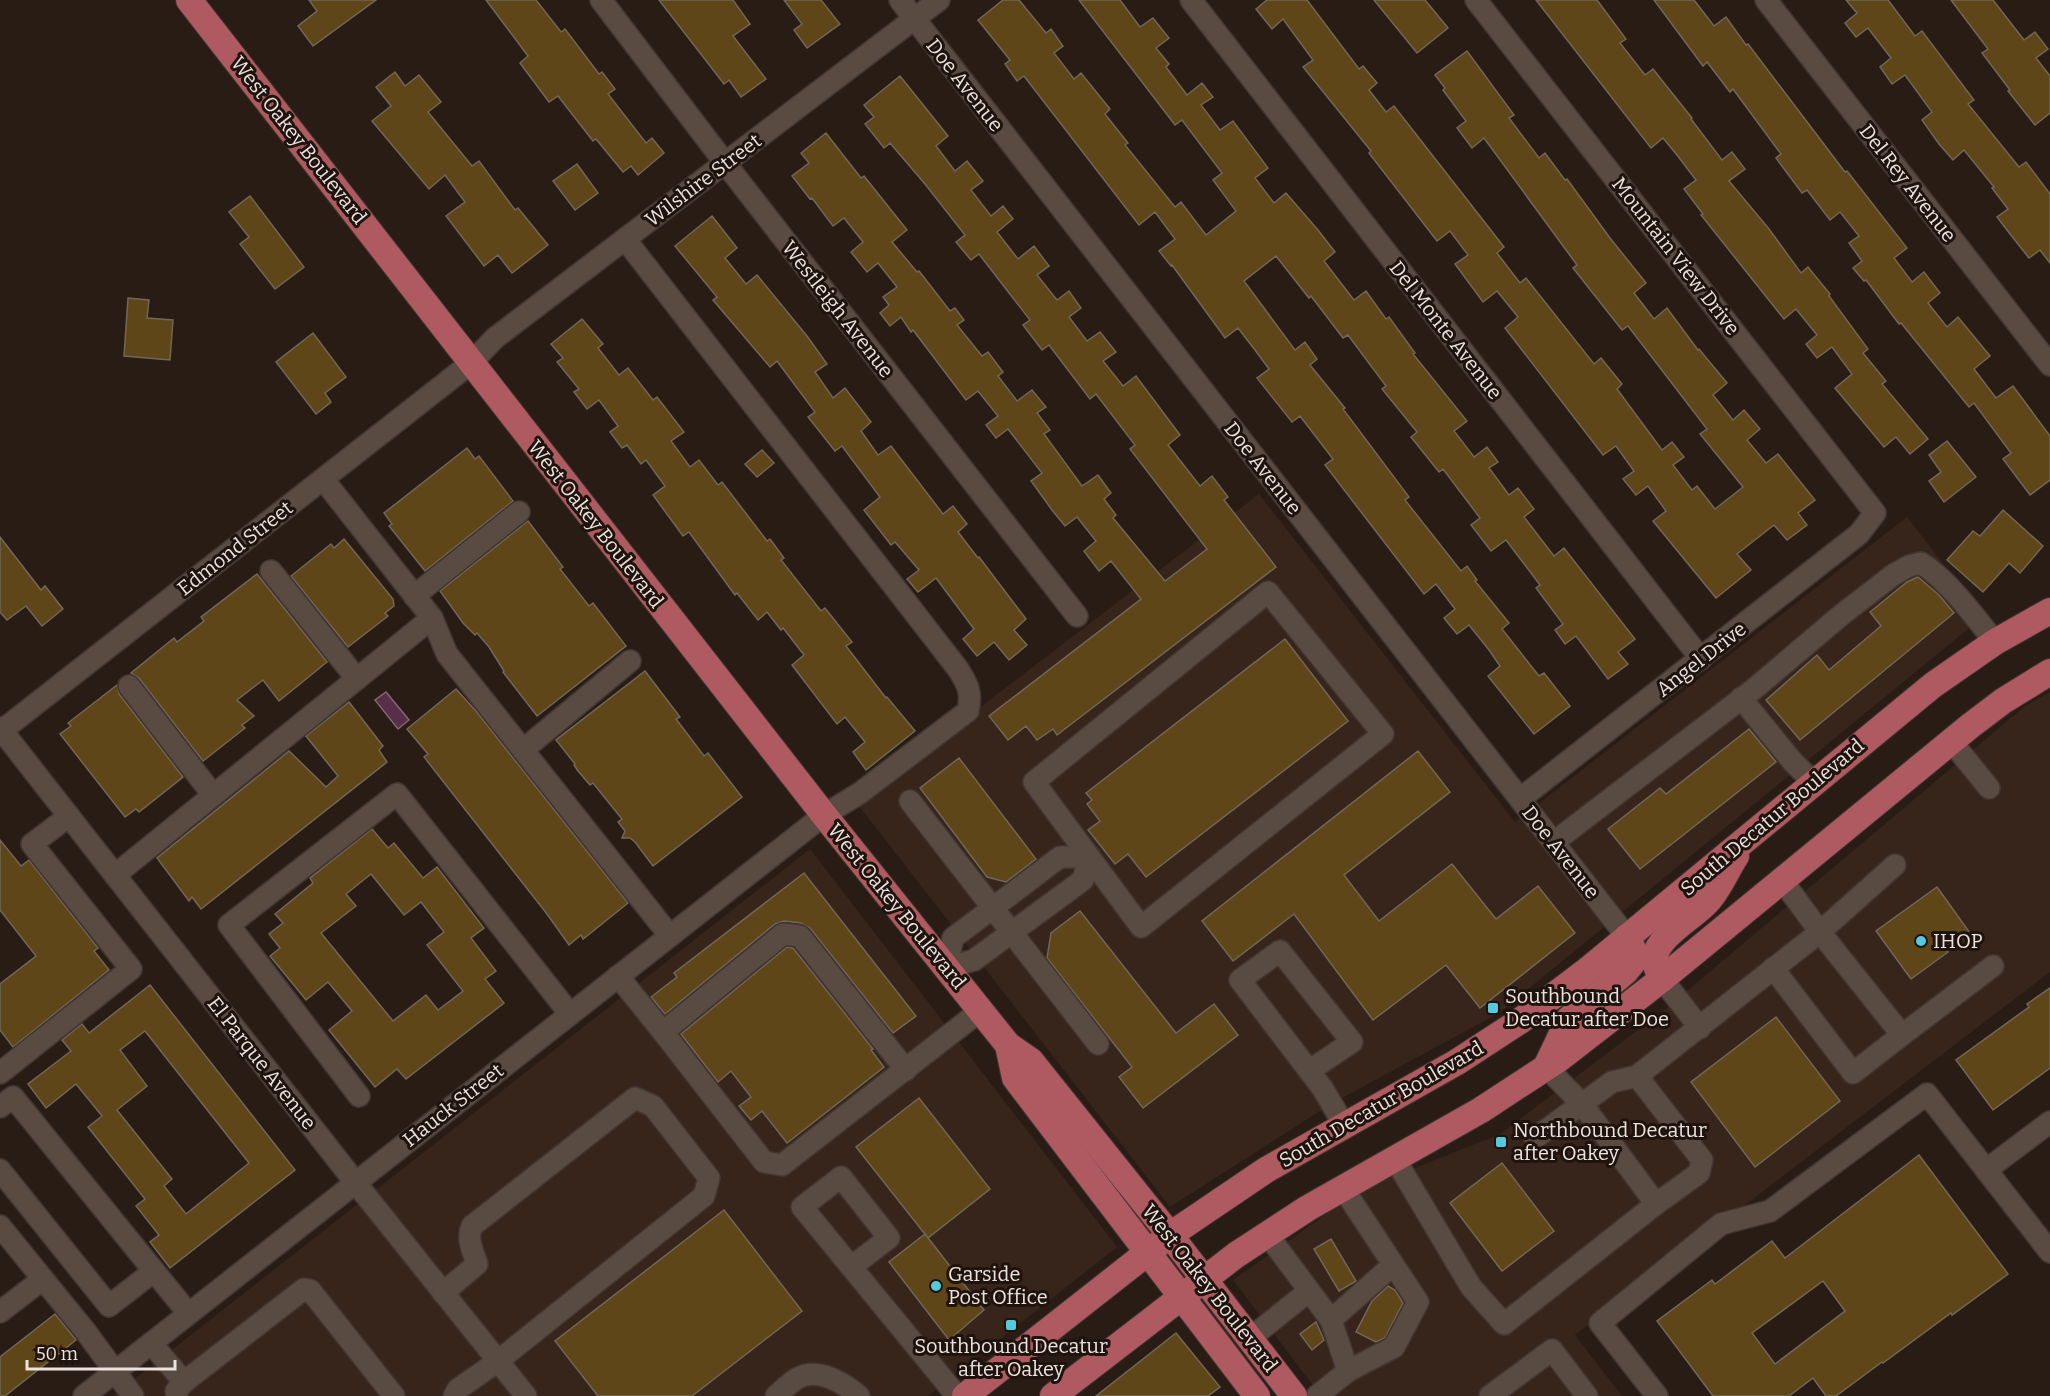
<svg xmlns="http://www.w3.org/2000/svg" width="2050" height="1396" viewBox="0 0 2050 1396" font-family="Bitter,serif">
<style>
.built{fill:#37241a}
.water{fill:#572f48;stroke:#846575;stroke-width:1.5}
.building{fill:#5e4619;stroke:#706759;stroke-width:1.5;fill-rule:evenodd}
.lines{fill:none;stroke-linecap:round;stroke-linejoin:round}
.minor-casing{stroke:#413633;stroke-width:24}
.major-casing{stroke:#413633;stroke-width:28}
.minor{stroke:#594a42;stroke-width:21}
.major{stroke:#ae5a60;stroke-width:26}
.poi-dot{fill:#54cade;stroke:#1f130d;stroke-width:2}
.labels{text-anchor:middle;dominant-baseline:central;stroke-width:6;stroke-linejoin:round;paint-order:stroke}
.street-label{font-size:20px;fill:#ece2de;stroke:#1f130d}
.poi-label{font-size:20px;fill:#ece2de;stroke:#1f130d;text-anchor:start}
</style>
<rect width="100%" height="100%" fill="#291c15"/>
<g class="built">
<path d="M1259,494L1515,822L1907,517L1984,616L1499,1013L1331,1104L1170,1207L856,802Z"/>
<path d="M2050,692V972L1575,1335L1622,1396H1321L1233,1280L1360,1190L1500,1134L1663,1011L2025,706Z"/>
<path d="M810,849L1117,1247L928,1396H113Z"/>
</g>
<path class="water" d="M386,692L409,720L398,729L375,700Z"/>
<g class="building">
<path d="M309,0H376L313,46L298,26L317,11Z"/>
<path d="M486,0H536L561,32L565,29L599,74L602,72L615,89L608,94L646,143L652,138L664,153L638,175L631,166L623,172L596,139L593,141L558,96L549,102L520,63L528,56Z"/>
<path d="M659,0H733L750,24L733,36L766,79L741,97L729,80L724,84Z"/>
<path d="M784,0H821L840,24L807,48L794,30L802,24Z"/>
<path d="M1003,0H1019L1046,33L1051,29L1063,46L1054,53L1074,79L1081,73L1110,109L1105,114L1128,143L1125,145L1175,207L1181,202L1206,235L1236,211L1213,180L1222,173L1182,120L1175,125L1079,0H1120L1140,27L1153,18L1169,38L1156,48L1169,64L1166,67L1187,95L1202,83L1213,97L1201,105L1220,130L1233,121L1268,168L1255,178L1274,203L1286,193L1318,230L1335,252L1324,261L1354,300L1366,291L1386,319L1389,317L1415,353L1413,354L1467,421L1454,431L1474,457L1487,447L1498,462L1489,468L1509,495L1518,488L1534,509L1524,517L1554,556L1564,548L1635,639L1618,652L1628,664L1608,679L1576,636L1565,644L1555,630L1563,624L1536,588L1540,585L1506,540L1491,551L1471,525L1480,518L1443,469L1439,472L1411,437L1417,432L1382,389L1386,386L1348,335L1343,338L1311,296L1309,298L1276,256L1244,281L1295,350L1305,342L1317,359L1310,365L1345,408L1343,409L1409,497L1405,500L1461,571L1467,566L1477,580L1475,581L1509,623L1502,629L1539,676L1544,673L1570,706L1534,734L1488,676L1500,666L1489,650L1469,625L1457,634L1444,618L1455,609L1436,584L1424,594L1325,465L1333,459L1300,416L1292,422L1257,378L1269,369L1255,350L1238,328L1225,338L1172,265L1171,266L1159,251L1175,239L1155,212L1139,225L1024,76L1017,81L1005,64L1010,60L978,20Z"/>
<path d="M1267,0H1307L1359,69L1363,66L1377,83L1369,90L1386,112L1394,106L1504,247L1497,253L1520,283L1526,278L1594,364L1601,358L1622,384L1617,389L1662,450L1672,442L1684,457L1673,465L1692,490L1697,486L1715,509L1743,487L1700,434L1707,429L1628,326L1622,330L1588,287L1573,268L1577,265L1484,138L1472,148L1457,128L1466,121L1443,90L1445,88L1435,75L1467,51L1514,115L1509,118L1539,158L1545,153L1565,180L1567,179L1610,238L1646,283L1634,293L1654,319L1667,308L1698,350L1699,349L1727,383L1713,395L1733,420L1744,410L1760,429L1747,440L1766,463L1778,454L1815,500L1798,513L1807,525L1787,540L1774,525L1737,554L1751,570L1716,598L1653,521L1666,511L1648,486L1636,495L1623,479L1634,471L1616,446L1603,455L1505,328L1518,317L1497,291L1483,302L1455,264L1468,255L1450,231L1437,241L1369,153L1371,151L1303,67L1313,60L1283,19L1272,29L1256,9Z"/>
<path d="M1374,0H1425L1448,28L1417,53Z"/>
<path d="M1536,0H1597L1626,39L1620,43L1645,75L1653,69L1692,118L1691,119L1722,160L1732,152L1745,169L1729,181L1769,229L1801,273L1808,267L1830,294L1829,296L1868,349L1863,353L1886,381L1882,384L1928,439L1910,454L1896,437L1884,447L1835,388L1852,374L1832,347L1817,358L1806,344L1817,335L1796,309L1784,319L1701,215L1703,214L1684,189L1696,180L1677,155L1663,138L1651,148Z"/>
<path d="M1654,0H1694L1714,26L1726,17L1746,45L1748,44L1845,172L1847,171L1907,248L1894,258L1912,282L1924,272L1940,293L1928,303L1947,327L1958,317L1990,356L1974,369L1996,398L2013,386L2050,436V480L2030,495L2003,459L2011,453L1974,403L1969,407L1901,323L1899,324L1866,280L1864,281L1853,268L1862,261L1849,243L1859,236L1840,212L1830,220L1807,190L1802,193L1776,158L1781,154L1733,89L1730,92L1707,62L1703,66Z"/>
<path d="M1846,0H1888L1915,36L1922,31L1974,100L1968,104L2019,167L2026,162L2050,194V263L2040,250L2029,258L2010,234L1997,217L2008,209L1992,188L1994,187L1964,150L1953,160L1939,144L1922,120L1932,112L1905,75L1892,84L1880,67L1891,58L1868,28L1856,37L1845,23L1857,13Z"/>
<path d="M1951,0H1993L2024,40L2035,32L2048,49L2036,58L2050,76V113L2035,125L2008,91L2010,90L1982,53L1988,49Z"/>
<path d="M395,72L405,86L419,75L441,102L428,112L472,166L479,161L515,210L518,208L548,245L512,273L498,255L484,266L446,216L465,202L445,175L429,189L372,121L391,106L376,87Z"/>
<path d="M900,76L948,136L936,146L955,171L967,161L983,181L971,190L991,216L1003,206L1013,219L997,232L1018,259L1034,246L1049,266L1037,275L1057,300L1069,291L1081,308L1069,317L1087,341L1100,332L1116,352L1103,361L1123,386L1136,376L1180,435L1168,445L1200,486L1212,476L1228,497L1224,500L1276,567L1057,735L1053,729L1037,740L1026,726L1008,740L989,716L1141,599L1111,561L1099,571L1084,551L1096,541L1077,517L1065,526L1052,510L1031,481L1042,473L1008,429L996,438L986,425L998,416L978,391L966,400L913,330L911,332L901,317L890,326L880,313L889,305L883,297L897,287L878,263L867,272L851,252L863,242L844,218L833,226L812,198L810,199L792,176L809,163L801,153L826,133L861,178L864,176L907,230L892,242L917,272L919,271L950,311L955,308L964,320L957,325L982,356L988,352L1003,372L998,376L1017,401L1032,390L1046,407L1037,413L1050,430L1044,434L1082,486L1098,475L1111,493L1104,499L1116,515L1113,518L1165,581L1207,549L1130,449L1135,445L1096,394L1090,399L1049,345L1042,350L1023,325L1030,320L979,254L971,260L956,242L965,235L925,184L890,143L884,148L865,124L874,117L864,105Z"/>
<path d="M577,164L598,193L575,210L553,181Z"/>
<path d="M250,196L304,267L275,289L240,244L249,237L229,212Z"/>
<path d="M712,216L737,248L725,258L746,284L757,275L807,336L827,364L815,372L833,398L845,388L871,422L861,431L878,455L891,446L943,514L953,506L967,524L958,532L978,558L979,557L1026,619L1014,630L1027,645L1009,660L994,642L977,656L963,639L974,629L936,578L918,592L907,579L919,570L895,542L891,545L864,510L880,497L842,446L835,451L808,417L815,412L777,361L770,367L713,300L717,297L675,246Z"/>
<path d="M128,298L149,300L147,318L173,320L170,360L124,356Z"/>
<path d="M582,319L603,344L598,348L619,375L628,368L653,400L657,397L684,432L671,441L690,467L699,460L718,485L722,482L767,541L770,539L784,558L781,560L821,611L825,608L852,642L846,646L886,698L887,697L915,731L866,770L853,752L865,742L845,717L837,724L792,665L804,655L783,628L781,630L767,612L758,620L737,593L735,595L689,532L683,536L653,495L665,486L646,460L641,464L627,445L622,448L610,432L618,426L599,400L587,409L574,392L579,389L557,362L563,358L551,344Z"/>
<path d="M313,333L346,377L325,393L331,402L316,414L276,362Z"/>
<path d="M1947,441L1976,477L1944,502L1929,481L1941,472L1929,455Z"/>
<path d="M467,448L475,459L479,456L513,501L425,571L389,526L392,524L384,513Z"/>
<path d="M762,450L774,463L757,477L745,464Z"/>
<path d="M2003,510L2043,546L2020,573L2009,563L1983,592L1947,560L1973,531L1980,536Z"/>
<path d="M528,521L563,567L560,569L589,606L593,603L626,646L537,716L503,672L504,671L489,647L477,633L475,635L463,623L440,591Z"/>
<path d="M0,537L41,590L45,586L63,609L42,626L26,606L7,620L0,612Z"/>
<path d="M344,539L393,599L394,606L385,613L388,616L348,647L291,576L331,544L334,548Z"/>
<path d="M257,574L327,662L279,701L263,680L237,700L254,716L242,725L245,728L203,761L139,678L131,673L174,638L177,642L204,621L201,617Z"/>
<path d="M1918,577L1939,595L1954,613L1800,740L1766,700L1817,655L1829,670L1881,626L1870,612L1907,582Z"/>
<path d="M1285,639L1348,721L1146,877L1128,854L1115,864L1088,830L1100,821L1087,804L1092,800L1086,793Z"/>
<path d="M645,671L680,717L676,719L695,744L704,756L708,753L742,797L653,866L635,842L630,838H622L625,831L618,822L622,819L593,783L590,785L578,771L574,765L575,764L556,740Z"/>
<path d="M117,685L119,694L183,777L139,812L136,809L125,817L60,734L71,726L68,723Z"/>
<path d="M456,689L476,711L628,903L583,939L581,935L569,945L547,914L424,757L428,754L407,729Z"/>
<path d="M349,702L383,746L379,750L387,762L201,909L192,897L189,901L157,858L289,751L326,787L338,776L306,736Z"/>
<path d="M1749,729L1776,762L1640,869L1608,829L1660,788L1666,794Z"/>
<path d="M1418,751L1450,792L1344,875L1379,921L1452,864L1496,919L1538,886L1575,933L1480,1008L1446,965L1373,1020L1294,914L1233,961L1202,921Z"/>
<path d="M959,758L1036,859L1006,882L987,877L920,788Z"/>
<path d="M372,829L388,848L394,843L423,878L437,867L484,928L471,938L496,971L485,979L504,1003L406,1079L397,1069L375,1087L329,1030L352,1011L328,982L306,1000L270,956L280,948L269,934L283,923L275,914L313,883L310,878ZM371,874L404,915L421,902L444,932L427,945L463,991L438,1010L426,995L393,1021L321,933L356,906L346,894Z"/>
<path d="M0,840L21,866L29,860L98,948L94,951L109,970L13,1047L0,1030V984L36,956L0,910Z"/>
<path d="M804,873L916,1016L893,1033L810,928L801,923L784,921L775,924L665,1014L651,997L677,977L674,973Z"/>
<path d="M1937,887L1970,933L1946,950L1948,952L1911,979L1876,931Z"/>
<path d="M1080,911L1176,1033L1214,1004L1238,1035L1143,1108L1119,1077L1132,1067L1047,958L1051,933Z"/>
<path d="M787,947L793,948L873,1049L871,1050L884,1067L787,1143L762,1111L751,1120L739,1106L751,1097L731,1071L718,1082L681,1034Z"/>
<path d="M150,985L295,1170L170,1268L150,1242L159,1235L136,1206L145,1199L88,1127L102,1116L76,1084L46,1108L28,1084L71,1051L62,1040L82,1024L89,1033ZM145,1031L249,1163L186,1214L164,1186L172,1179L117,1110L147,1086L120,1050Z"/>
<path d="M2050,988V1068L1993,1110L1956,1060L2029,1007L2027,1004Z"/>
<path d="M1776,1017L1840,1101L1755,1167L1691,1082Z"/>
<path d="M919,1098L990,1189L928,1238L856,1147Z"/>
<path d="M1919,1155L2008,1274L1952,1315L1951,1313L1883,1363L1882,1362L1836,1396H1826L1813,1378L1789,1396H1713L1657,1321L1712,1280L1715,1284L1772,1241L1785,1258ZM1823,1281L1845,1311L1775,1364L1752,1333Z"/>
<path d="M1502,1163L1554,1231L1502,1271L1450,1203Z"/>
<path d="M724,1210L802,1311L692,1396H598L555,1341Z"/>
<path d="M925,1234L984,1310L949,1340L889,1262Z"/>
<path d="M1331,1239L1356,1281L1339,1291L1314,1249Z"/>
<path d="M1388,1286L1395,1290L1403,1303L1385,1338L1376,1342L1356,1332L1372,1301Z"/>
<path d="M55,1314L76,1340L5,1396H0V1357Z"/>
<path d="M1316,1322L1324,1340L1312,1350L1300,1334Z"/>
<path d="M1176,1333L1220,1387L1208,1396H1096Z"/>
</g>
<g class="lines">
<g class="minor-casing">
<g id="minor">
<path d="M601,0L725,163L1077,616"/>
<path d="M900,0L1627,937"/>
<path d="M1191,0L1701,659"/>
<path d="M1476,0L1875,513L1859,534L1520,799"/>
<path d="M1766,0L2050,365"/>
<path d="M271,571L357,679"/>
<path d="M1268,592L1383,734L1141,927L1034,782Z"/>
<path d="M414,596L519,512"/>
<path d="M432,618L447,654L670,936"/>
<path d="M129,686L213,795"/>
<path d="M1741,698L1793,762L1814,783"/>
<path d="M0,728L355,1182L526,1396"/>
<path d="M0,732L471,363L495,338L939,0"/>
<path d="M1951,741L1989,788"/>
<path d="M523,750L630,661"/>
<path d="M910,801L1098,1044"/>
<path d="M1554,842L1754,689L1840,616L1893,575L1909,566L1921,563C1948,580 1975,617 1995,642"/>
<path d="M1060,857H1089L1083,880L974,960L946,968L953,938Z"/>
<path d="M115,875L432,618L323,479"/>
<path d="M1782,880L1820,932L1902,1035L1993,966"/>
<path d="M1773,968L1853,1073L1902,1035"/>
<path d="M618,976L663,1032"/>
<path d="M1662,979L1700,1028"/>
<path d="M906,1070L800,936L783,934L663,1032L764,1162L782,1165L980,1011"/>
<path d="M1309,1071L1352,1042L1280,951L1240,980L1323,1089L1344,1125"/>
<path d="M0,1073L131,969L32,844L69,816"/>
<path d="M1637,1076L1702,1160L1699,1173L1656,1204"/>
<path d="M359,1096L229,925L397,794L570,1014"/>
<path d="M0,1107L13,1097L188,1313"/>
<path d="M1535,1138L1612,1082L1637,1076L1820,932L1895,865"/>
<path d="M1395,1159L1471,1287L1504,1324L1656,1204L1582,1104L1546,1067"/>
<path d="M0,1170L109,1306L154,1271"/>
<path d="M1986,1170L2050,1122"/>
<path d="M0,1226L43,1279L0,1312"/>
<path d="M1267,1234L1331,1320L1393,1265"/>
<path d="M851,1267L889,1238L841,1177L802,1207L957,1396"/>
<path d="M43,1279L86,1332L133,1396"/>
<path d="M443,1293L477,1264C473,1251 466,1239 472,1226L635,1098L653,1106L709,1178L704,1196L498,1361L458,1389L454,1396"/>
<path d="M1331,1320L1348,1371"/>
<path d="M1249,1339L1309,1291"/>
<path d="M151,1343L184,1382"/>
<path d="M84,1396L824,815L860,793L968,711C972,692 968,685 958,669L625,239"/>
<path d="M177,1396L176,1391L184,1382L304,1289L310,1290L394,1396"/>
<path d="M776,1396C783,1390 790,1382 798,1378C818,1367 844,1383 859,1396"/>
<path d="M1317,1396L1348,1371L1394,1347L1418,1302L1343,1188"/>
<path d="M1490,1396L1552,1350L1587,1396"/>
<path d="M1657,1396L1600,1323L1721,1224L1770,1211L1927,1094L2050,1252"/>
</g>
</g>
<g class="major-casing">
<g id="major">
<path d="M189,0L824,815L1008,1045L1031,1061L1170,1235L1294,1396"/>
<path d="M1662,979C1659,972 1654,964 1655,957C1658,935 1696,916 1709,900C1720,887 1727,870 1736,856"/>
<path d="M1008,1045L1015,1078L1257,1396"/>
<path d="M1546,1067L1569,1019L1626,971L1634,961V951L1627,937"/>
<path d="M965,1396L1170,1235L1266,1170L1457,1062L1520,1021L1585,972L1933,685L1995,642L2050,611"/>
<path d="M1053,1396L1236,1255L1308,1208L1481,1110L1559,1059L1662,979L1970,726L2003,701L2050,672"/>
</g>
</g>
<use href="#minor" class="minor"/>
<use href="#major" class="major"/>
</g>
<g class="poi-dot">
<circle cx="1921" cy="941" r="6"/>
<rect x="1487" y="1002" width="12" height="12" rx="3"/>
<rect x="1495" y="1136" width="12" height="12" rx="3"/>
<circle cx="936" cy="1286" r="6"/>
<rect x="1005" y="1319" width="12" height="12" rx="3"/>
</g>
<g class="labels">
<g class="street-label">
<text transform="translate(965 85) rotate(52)">Doe Avenue</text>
<text transform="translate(299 140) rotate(52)">West Oakey Boulevard</text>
<text transform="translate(703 180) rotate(-37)">Wilshire Street</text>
<text transform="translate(1908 183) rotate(52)">Del Rey Avenue</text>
<text transform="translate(1676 256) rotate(52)">Mountain View Drive</text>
<text transform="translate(838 309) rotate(52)">Westleigh Avenue</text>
<text transform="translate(1446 330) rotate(52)">Del Monte Avenue</text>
<text transform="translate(1263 468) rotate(52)">Doe Avenue</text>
<text transform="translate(596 524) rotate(52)">West Oakey Boulevard</text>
<text transform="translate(235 548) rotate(-38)">Edmond Street</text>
<text transform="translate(1701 659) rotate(-38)">Angel Drive</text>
<text transform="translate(1772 817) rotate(-40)">South Decatur Boulevard</text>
<text transform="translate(1561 852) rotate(52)">Doe Avenue</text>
<text transform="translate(897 906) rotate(51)">West Oakey Boulevard</text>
<text transform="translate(262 1063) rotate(52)">El Parque Avenue</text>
<text transform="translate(1381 1104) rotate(-30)">South Decatur Boulevard</text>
<text transform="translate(453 1105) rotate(-38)">Hauck Street</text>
<text transform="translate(1210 1288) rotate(52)">West Oakey Boulevard</text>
</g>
<g class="poi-label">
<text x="1933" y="941">IHOP</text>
<text x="1505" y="996">Southbound<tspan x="1505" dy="23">Decatur after Doe</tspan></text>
<text x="1513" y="1130">Northbound Decatur<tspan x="1513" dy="23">after Oakey</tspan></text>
<text x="948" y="1274">Garside<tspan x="948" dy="23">Post Office</tspan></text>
<text x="1011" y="1346" text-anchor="middle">Southbound Decatur<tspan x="1011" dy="23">after Oakey</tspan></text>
</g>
</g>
<path d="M27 1360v9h148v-9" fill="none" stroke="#ece2de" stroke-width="3"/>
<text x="36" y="1360" font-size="18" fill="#ece2de" stroke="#1f130d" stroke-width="4.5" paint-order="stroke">50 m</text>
</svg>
